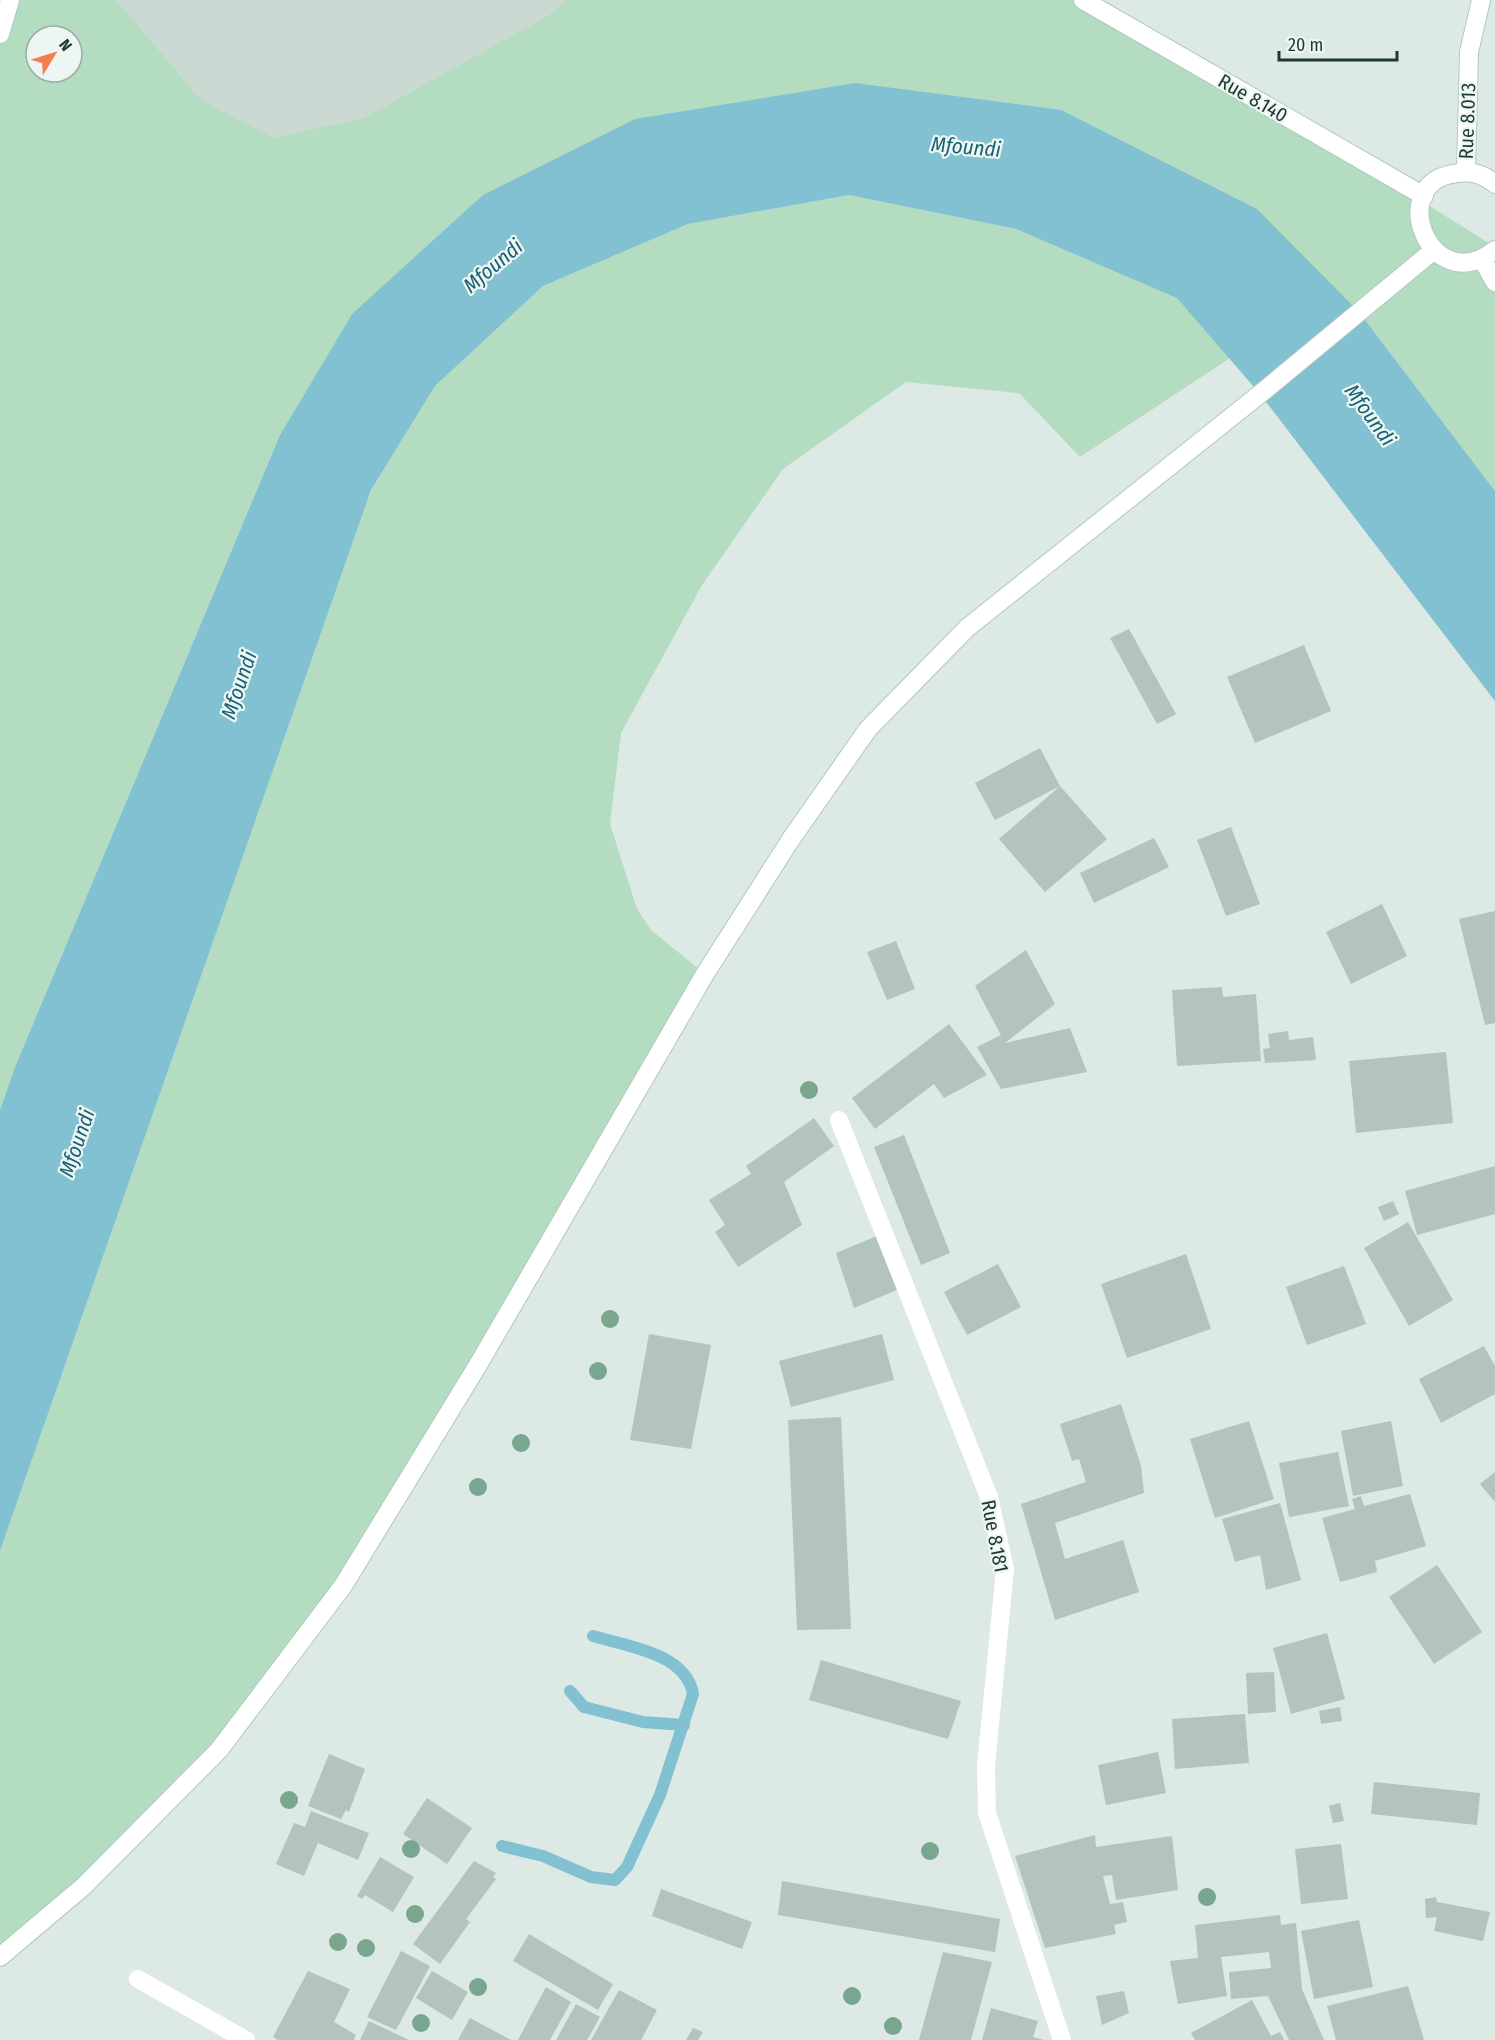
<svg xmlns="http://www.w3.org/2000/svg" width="1495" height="2040" viewBox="0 0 1495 2040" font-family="'Fira Sans Condensed',sans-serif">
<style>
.built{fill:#cbd9d3}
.green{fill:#b4dcc0;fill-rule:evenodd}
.water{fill:#82c1d1}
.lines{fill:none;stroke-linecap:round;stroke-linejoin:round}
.stream{stroke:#82c1d1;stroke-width:12}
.building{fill:#b2c4bd}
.secondary-casing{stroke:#b0c9c1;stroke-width:20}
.street{stroke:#fff;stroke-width:18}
.secondary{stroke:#fff;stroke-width:18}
.tree{fill:#79a68e}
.labels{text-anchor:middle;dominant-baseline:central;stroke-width:4.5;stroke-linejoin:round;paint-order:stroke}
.street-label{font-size:20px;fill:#1e3832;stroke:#edf6f2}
.water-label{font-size:21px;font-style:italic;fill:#186175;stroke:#edf6f2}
</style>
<rect width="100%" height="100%" fill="#dce9e4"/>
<path class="built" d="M103,0H862L364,235L76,54Z"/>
<g class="green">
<path d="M0,0H116L200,99L273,138L364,118L551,14L566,0H1083L1302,126L1495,247V491L1359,312L1061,110L352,314L280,435L15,1067L0,1110ZM36,36H72V72H36Z"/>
<path d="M849,195L1016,229L1178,298L1230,358L1080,457L1019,393L906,382L783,469L702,585L621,733L610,824L637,909L651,930L705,974L343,1586L219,1750L0,1957V1551L371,490L435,386L543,286L688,224Z"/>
</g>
<path class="water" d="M855,83L1061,110L1257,209L1359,312L1495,491V701L1260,394L1177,298L1016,229L849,195L688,224L543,286L435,386L371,490L0,1551V1110L15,1067L280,435L352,314L483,195L635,119Z"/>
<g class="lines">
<g class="stream">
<path d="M570,1691L584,1707L643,1722L684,1725"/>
<path d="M502,1846L543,1856L591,1877L615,1880L627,1867L660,1795L693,1694C686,1653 626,1646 593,1636"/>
</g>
</g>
<g class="building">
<path d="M1129,629L1176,714L1157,724L1110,638Z"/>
<path d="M1304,645L1331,711L1255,743L1227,677Z"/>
<path d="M1040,748L1060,786L995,820L975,783Z"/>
<path d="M1060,786L1107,839L1045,892L999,839Z"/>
<path d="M1231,827L1260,904L1226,916L1197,840Z"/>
<path d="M1154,838L1169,867L1094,903L1080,873Z"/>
<path d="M1382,904L1407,956L1351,984L1326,932Z"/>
<path d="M1495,911V1023L1485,1025L1459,919Z"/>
<path d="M896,941L915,989L887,1000L867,952Z"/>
<path d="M1026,950L1055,1004L1005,1043L1070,1028L1087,1072L1001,1089L977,1047L1001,1035L975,986Z"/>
<path d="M1222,987L1223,997L1256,994L1261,1061L1177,1066L1172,990Z"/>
<path d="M949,1024L987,1075L944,1098L934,1084L875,1129L852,1098Z"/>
<path d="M1288,1031L1289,1040L1313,1037L1316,1060L1265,1063L1263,1049L1270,1048L1268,1034Z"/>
<path d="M1446,1052L1453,1123L1356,1133L1349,1061Z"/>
<path d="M814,1118L834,1146L784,1182L802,1225L738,1267L715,1232L725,1225L709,1200L751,1174L746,1166Z"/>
<path d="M904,1135L950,1253L921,1265L874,1147Z"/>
<path d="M1495,1166V1214L1417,1235L1405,1191Z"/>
<path d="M1393,1201L1399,1214L1384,1221L1378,1207Z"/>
<path d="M1408,1222L1453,1300L1409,1326L1364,1248Z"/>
<path d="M877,1236L899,1289L854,1308L836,1253Z"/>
<path d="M1186,1254L1211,1329L1127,1358L1101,1284Z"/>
<path d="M998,1264L1021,1307L967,1335L944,1292Z"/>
<path d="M1344,1266L1366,1324L1307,1345L1286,1287Z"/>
<path d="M649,1334L711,1345L691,1449L630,1440Z"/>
<path d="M882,1334L894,1380L791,1407L779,1361Z"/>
<path d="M1484,1346L1495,1366V1394L1441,1423L1419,1379Z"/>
<path d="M1121,1404L1141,1466L1144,1493L1055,1523L1065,1559L1123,1540L1139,1592L1055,1620L1021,1504L1086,1482L1079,1459L1072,1461L1060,1424Z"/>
<path d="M841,1417L851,1629L797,1630L788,1420Z"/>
<path d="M1249,1421L1274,1499L1215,1518L1190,1439Z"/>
<path d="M1391,1421L1403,1486L1353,1496L1341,1431Z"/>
<path d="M1338,1452L1349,1506L1289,1517L1279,1463Z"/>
<path d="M1495,1472V1502L1480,1484Z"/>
<path d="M1410,1494L1426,1546L1375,1561L1377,1572L1340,1582L1322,1518L1355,1509L1352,1499L1361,1496L1364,1506Z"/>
<path d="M1280,1503L1301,1580L1266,1590L1260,1555L1235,1562L1222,1519Z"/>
<path d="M1437,1565L1482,1632L1434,1664L1389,1597Z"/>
<path d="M1327,1633L1345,1699L1291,1714L1273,1648Z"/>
<path d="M821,1660L961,1701L948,1739L809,1700Z"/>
<path d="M1274,1672L1276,1712L1248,1714L1246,1673Z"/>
<path d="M1340,1707L1342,1721L1321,1724L1319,1711Z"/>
<path d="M1245,1714L1249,1763L1175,1769L1172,1719Z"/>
<path d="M1158,1752L1166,1793L1106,1805L1098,1765Z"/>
<path d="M329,1754L365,1769L349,1812L346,1810L341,1819L308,1806Z"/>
<path d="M1374,1782L1480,1793L1477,1825L1371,1814Z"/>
<path d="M427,1798L472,1828L447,1864L403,1834Z"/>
<path d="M1340,1803L1344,1821L1333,1823L1329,1806Z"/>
<path d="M311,1811L369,1833L358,1860L318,1843L304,1876L276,1864L294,1823L305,1827Z"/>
<path d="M1095,1835L1096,1847L1172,1836L1178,1890L1116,1900L1112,1875L1103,1876L1110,1904L1123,1902L1127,1922L1114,1925L1116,1934L1045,1948L1015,1856Z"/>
<path d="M1341,1844L1348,1899L1301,1904L1295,1849Z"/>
<path d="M380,1857L414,1877L393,1912L365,1895L362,1899L357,1896Z"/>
<path d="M474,1861L496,1873L493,1877L496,1879L466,1919L470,1922L440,1964L413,1944Z"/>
<path d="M782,1881L1000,1919L995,1952L778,1915Z"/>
<path d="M661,1889L752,1922L742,1949L652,1916Z"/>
<path d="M1436,1897L1437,1902L1490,1912L1483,1941L1434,1931L1437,1917L1426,1918L1425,1899Z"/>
<path d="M1280,1915L1281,1925L1296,1923L1302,1989L1324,2040H1289L1268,1996L1231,1999L1229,1972L1271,1968L1269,1952L1221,1957L1227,1996L1178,2004L1170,1961L1198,1958L1195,1925Z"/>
<path d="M1359,1920L1373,1987L1314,1999L1301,1931Z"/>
<path d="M529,1934L613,1984L598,2010L513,1961Z"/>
<path d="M401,1951L430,1966L396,2030L367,2017Z"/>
<path d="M943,1952L992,1962L971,2040H919Z"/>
<path d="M308,1971L350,1989L334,2022L356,2035L354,2040H278L273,2037Z"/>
<path d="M432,1971L468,1992L452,2020L416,1998Z"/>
<path d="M1408,1986L1424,2040H1336L1327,2006Z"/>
<path d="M546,1987L571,2002L550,2040H518Z"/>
<path d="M619,1990L657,2010L641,2040H591Z"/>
<path d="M1124,1991L1129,2013L1102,2025L1096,1996Z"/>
<path d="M1252,2000L1271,2036L1280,2032L1284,2040H1195L1191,2033Z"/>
<path d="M576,2004L600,2017L587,2040H556Z"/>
<path d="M991,2008L1038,2021L1033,2037L1044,2040H982Z"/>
<path d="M470,2018L511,2040H458Z"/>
<path d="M369,2021L409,2040H360Z"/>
<path d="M693,2028L703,2032L698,2040H686Z"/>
</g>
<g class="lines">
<g class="secondary-casing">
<g id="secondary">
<path d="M1083,0L1424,196"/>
<path d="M0,34L10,0"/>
<path d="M1466,171L1469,52L1481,0"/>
<path d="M1495,184C1481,172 1469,171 1452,174C1386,186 1431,300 1495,250"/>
<path d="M1482,259L1495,282"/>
<path d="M0,1957L84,1886L219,1750L343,1586L478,1365L705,974L791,839L868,729L967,628L1260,394L1434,250"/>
</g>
</g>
<g class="street">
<path d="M839,1120L989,1497L1005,1569L986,1766L987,1813L1062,2040"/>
<path d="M138,1979L246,2040"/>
</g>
<use href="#secondary" class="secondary"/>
</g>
<g class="tree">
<circle cx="809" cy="1090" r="9"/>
<circle cx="610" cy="1319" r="9"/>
<circle cx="598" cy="1371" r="9"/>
<circle cx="521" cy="1443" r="9"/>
<circle cx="478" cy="1487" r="9"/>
<circle cx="289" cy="1800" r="9"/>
<circle cx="411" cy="1849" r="9"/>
<circle cx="930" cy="1851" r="9"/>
<circle cx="1207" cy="1897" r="9"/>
<circle cx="415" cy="1914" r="9"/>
<circle cx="338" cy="1942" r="9"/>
<circle cx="366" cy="1948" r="9"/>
<circle cx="478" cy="1987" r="9"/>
<circle cx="852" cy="1996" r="9"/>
<circle cx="421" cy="2023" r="9"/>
<circle cx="893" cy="2026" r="9"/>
</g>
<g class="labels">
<g class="street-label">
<text transform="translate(1253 98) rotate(30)">Rue 8.140</text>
<text transform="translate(1467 121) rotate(-88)">Rue 8.013</text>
<text transform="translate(995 1536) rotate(79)">Rue 8.181</text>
</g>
<g class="water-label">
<text transform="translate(966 147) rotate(5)">Mfoundi</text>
<text transform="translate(493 266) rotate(-40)">Mfoundi</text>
<text transform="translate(1370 415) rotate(54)">Mfoundi</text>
<text transform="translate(239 685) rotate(-71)">Mfoundi</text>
<text transform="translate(77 1143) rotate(-71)">Mfoundi</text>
</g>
</g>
<g transform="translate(54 54) rotate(52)"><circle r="28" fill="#edf6f2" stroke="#9aaaa5" stroke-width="1.5"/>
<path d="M0-4.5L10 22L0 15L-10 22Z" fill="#f57e4e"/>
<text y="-9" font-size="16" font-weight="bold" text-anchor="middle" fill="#1e3832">N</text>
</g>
<path d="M1279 51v9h118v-9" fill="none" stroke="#1e3832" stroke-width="3"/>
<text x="1288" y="51" font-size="18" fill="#1e3832" stroke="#edf6f2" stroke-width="4.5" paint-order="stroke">20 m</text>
</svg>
